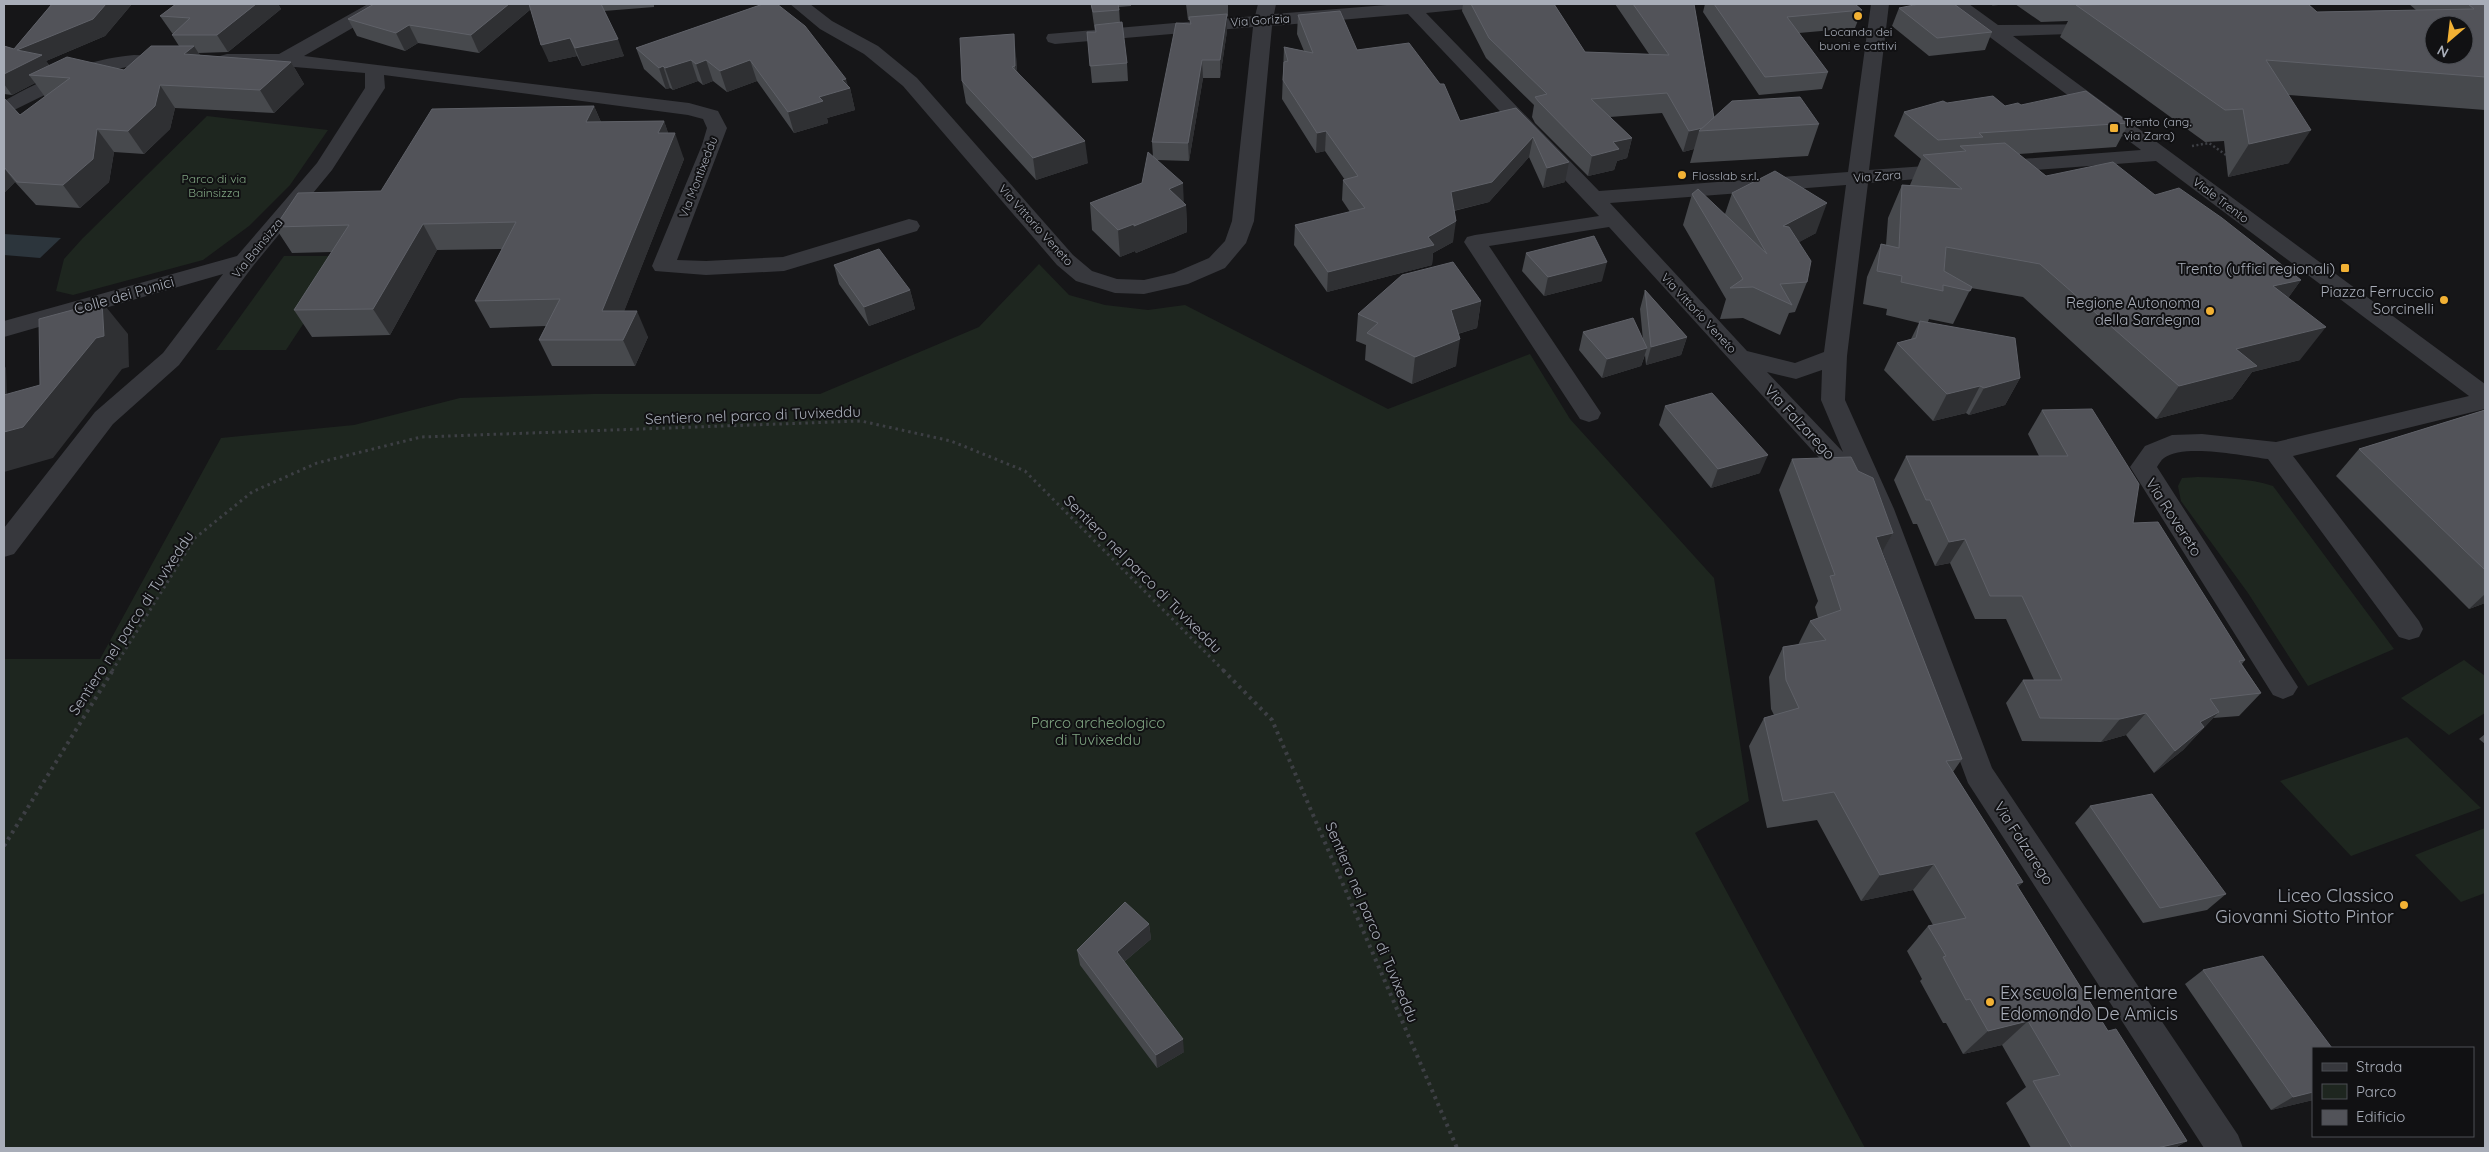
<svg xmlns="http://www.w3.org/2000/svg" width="2489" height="1152" viewBox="0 0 2489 1152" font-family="Quicksand,sans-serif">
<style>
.green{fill:#1e261f}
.water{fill:#2c353c}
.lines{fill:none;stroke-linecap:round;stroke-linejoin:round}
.path-far2{stroke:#3d3f44;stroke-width:2.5;stroke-dasharray:2 2.5;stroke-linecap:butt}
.path-far1{stroke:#3d3f44;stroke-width:3;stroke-dasharray:2.5 4;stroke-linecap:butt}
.path{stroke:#3d3f44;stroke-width:4;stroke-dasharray:3 4.5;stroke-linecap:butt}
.street{fill:#37383d;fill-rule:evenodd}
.wall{fill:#47494d}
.shaded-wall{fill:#2f3033}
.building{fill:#525359;stroke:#5f6168;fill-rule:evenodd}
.poi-dot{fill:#f2b134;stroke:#111113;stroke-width:2}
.labels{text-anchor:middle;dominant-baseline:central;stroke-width:4;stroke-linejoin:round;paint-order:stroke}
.far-street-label{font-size:12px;fill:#a8adb8;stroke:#111113}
.far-poi-label{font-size:12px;fill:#a8adb8;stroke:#111113;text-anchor:start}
.far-park-label{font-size:12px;fill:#7fa381;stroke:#111113}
.poi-label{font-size:15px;fill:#a8adb8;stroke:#111113;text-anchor:end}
.street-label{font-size:15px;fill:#a8adb8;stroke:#111113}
.park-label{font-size:15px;fill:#7fa381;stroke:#111113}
.near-poi-label{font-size:18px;fill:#a8adb8;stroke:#111113;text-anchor:end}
</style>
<rect width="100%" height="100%" fill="#161618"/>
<g class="green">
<path d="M207,116L328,130L290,185L249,226L203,260L73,295L56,291L64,259L82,239Z"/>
<path d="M284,256H348L286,350H216Z"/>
<path d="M1039,264L1069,295L1105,305L1148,310L1185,305L1388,409L1530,354L1570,419L1714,578L1749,801L1695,833L1865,1148H4V659H100L221,438L354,425L460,398L593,394H820L979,327Z"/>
<path d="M2198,477C2224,478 2248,478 2273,486L2394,649L2308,686L2248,593L2181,501L2178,486L2182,478Z"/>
<path d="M2464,660L2485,676V713L2449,735L2401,698Z"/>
<path d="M2407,737L2481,808L2351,856L2280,781Z"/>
<path d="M2485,828V893L2461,902L2415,855Z"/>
</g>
<path class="water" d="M4,234L61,238L40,258L4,255Z"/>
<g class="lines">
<path class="path-far2" d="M2192,146L2209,143L2229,157"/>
<path class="path-far1" d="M112,671L195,538L252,492L317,463L421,437L861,421L951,441L1025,471L1224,671"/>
<g class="path">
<path d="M1223,670L1272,720L1457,1148"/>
<path d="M4,846L113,670"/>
</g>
<g class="street">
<path d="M368,4H390L387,8L304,56L689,103L718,111L727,128L677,260L706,261L783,257L909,219L917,221L920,226L917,231L784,271L706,275L655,271L652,266L702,145L707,128L703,119L688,115L384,75L385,88L332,170L253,266L179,365L113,424L14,554L4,557V528L95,412L163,353L223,274L4,337V321L237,256L317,163L365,88V73L283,66H227L220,64L218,60L220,56L227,54H279Z"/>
<path d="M790,4H810L832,21L878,46L917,78L1073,255L1092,271L1117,279L1144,280L1174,273L1209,258L1225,241L1232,221L1253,27L1055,44L1048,42L1046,38L1048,34L1255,16L1258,4H1276L1274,14L1399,4H1475L1472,8L1466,9L1426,13L1599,191L1848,172L1871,4H1889L1869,170L1954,164L1961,166L1964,170L1961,174L1954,176L1868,183L1847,356L1845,400L1894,509L1992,768L2238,1135L2243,1148H2204L1968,783L1861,494L1850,492L1609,227L1489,246L1601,413L1598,419L1589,422L1580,419L1464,242L1467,237L1475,235L1599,216L1408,14L1272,26L1254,221L1246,243L1225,268L1188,284L1144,294L1115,293L1076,281L1057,265L903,86L864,54L820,29ZM1846,185L1824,352L1795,363L1747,351L1610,203ZM1822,370L1821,400L1843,452L1767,372L1796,379Z"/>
<path d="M1949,4H1969L1998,25L2107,24L2110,28L2107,32L2101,33L2013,36L2485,384V409L2293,456L2419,621L2423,629L2419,637L2409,640L2399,637L2268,459C2244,456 2184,443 2164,458C2161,460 2159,464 2157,467L2298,687L2293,695L2283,699L2273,695L2130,467L2145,446L2172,435L2202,434L2276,442L2469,396L2156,161L1994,173L1987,171L1984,167L1987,163L1994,161L2141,150L1987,35Z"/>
<path d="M134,55L179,57L181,61L179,65L127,67L96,73L67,84L4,115V101C45,78 86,59 134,55Z"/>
</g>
</g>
<g class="wall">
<path d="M52,4H132L105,36L46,61L49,65L124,70L179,46L172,35L173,34L172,33L160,16L176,4H278L281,9L228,52L198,53L200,55L291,62L304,84L274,113L175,108L170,129L144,154L114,152L109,182L80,208L36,205L15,182L4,193V98L20,115L45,97L35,83L12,95L4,94V46L14,49Z"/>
<path d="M374,4H654V7L604,11L624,56L582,66L577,56L549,62L531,9L479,53L418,43L405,51L357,36L348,19Z"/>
<path d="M763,4L848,86L850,88L855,110L827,118L828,123L794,133L757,81L727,92L713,81L703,85L698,81L673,90L670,88L666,89L644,69L636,48Z"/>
<path d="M1091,4H1131V6L1119,7L1120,23L1127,63L1128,81L1092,83L1087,32H1095Z"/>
<path d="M1186,4H1228V16L1227,17V31L1220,78H1203L1189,161L1157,160L1183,202L1186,205L1187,232L1136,253L1135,251L1120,257L1092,230L1090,203L1142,183L1153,157L1152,142L1190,24V20H1188Z"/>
<path d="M1463,4H1554L1585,52L1649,54L1615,4H1694L1714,118L1819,124L1808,156L1690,163L1694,149L1683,152L1662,113L1610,117L1632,138L1627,158L1617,161L1614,170L1588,176L1535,123L1532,117L1534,105L1486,58L1462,11Z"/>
<path d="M1705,4H1855L1862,10L1855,28L1799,33L1828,72L1822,89L1759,95L1703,12Z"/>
<path d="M2015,4H2308L2317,12L2416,10L2409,4H2485V110L2289,95V163L2228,177L2224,141L2205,142L2060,37L2068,21L2041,22Z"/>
<path d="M1899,8L1992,32L1985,50L1929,56L1892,26Z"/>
<path d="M1298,15L1357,50L1460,121L1516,108L1565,182L1543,188L1529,157L1489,202L1454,211L1453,242L1433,253L1432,265L1327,292L1294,245L1295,225L1350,212L1342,200L1343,180H1345L1325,151L1316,153L1282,99L1284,47L1304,51L1297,34Z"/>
<path d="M1016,56L1017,71L1088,163L1036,180L966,103L962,81Z"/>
<path d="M1947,103L2005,106L2021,105L2129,123L2116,147L2019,154L2046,176L2155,195L2301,280L2288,298L2300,360L2252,372L2232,399L2156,419L2023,297L1971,288L1953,324L1929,319L1928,322L2020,378L2005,405L1969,415L1966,413L1933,421L1884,370L1897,343L1911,339L1919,323L1886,315L1887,309L1863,304L1867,277L1881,244L1886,245L1888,218L1902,185H1910L1921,159L1894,136L1904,112Z"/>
<path d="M594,106L601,122L664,121L668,133L684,159L624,311L648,337L635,366H552L539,340L546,326L490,328L475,301L502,249L437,250L390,335L312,337L294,310L332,252L292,253L275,227L381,191Z"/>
<path d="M1732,193L1816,233L1799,242L1807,282L1795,312L1789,313L1780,335L1743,318L1720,319L1726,299L1683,225L1692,194L1725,214Z"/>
<path d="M1526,253L1602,281L1544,296L1522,271Z"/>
<path d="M834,265L910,290L915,309L869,326L839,284Z"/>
<path d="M1645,290L1687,337L1681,355L1646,365L1645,355L1641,366L1602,378L1579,350L1583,332L1643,340L1640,309Z"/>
<path d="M1481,301L1477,328L1458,334L1456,366L1412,384L1365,360L1366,345L1356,341L1358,314Z"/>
<path d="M1665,406L1760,473L1711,488L1659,425Z"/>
<path d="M2042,410L2245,660L2242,664L2261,693L2239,716L2213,718L2183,750L2154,773L2126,735L2101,742L2022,741L2006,703L2023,680H2034L2006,619H1975L1950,563L1935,566L1917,524H1913L1894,480L1906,456H2039L2028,434Z"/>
<path d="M2485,410V603L2469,609L2336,476L2359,449Z"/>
<path d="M1792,459L1893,533L1882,552L1962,759L1953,772L2023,882L2018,887L2108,1031L2187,1141L2175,1148H2031L2006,1103L2026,1087L2002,1045L1963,1054L1946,1023H1943L1920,981L1922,979L1907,951L1928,926L1933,925L1913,890L1861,901L1817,820L1767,828L1749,746L1764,718L1774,715L1771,709L1769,677L1783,647L1798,645L1810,621L1818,618L1815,607L1818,601L1779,490Z"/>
<path d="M2485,734V744L2479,739Z"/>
<path d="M2090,806L2226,894L2207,910L2143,923L2075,823Z"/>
<path d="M1149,924L1151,939L1124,962L1184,1052L1157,1068L1080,965L1077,950Z"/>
<path d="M2203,970L2313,1100L2271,1110L2185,984Z"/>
</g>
<g class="shaded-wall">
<path d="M106,4H132L105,36L46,61L55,73L29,75L35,83L12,95L4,84V74L17,50Z"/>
<path d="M256,4H278L281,9L228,52L217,35Z"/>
<path d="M509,4H530L532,8L479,53L471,35Z"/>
<path d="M1993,4H2005L1992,6Z"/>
<path d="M1227,14V31L1220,78V60Z"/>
<path d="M409,25L418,43L405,51L396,33Z"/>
<path d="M1014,34L1016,56L1018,88L1015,66Z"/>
<path d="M570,38L577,56L549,62L541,45Z"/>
<path d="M618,39L624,56L582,66L575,48Z"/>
<path d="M194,46L208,68L184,54Z"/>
<path d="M691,60L698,81L673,90L665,68Z"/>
<path d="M706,60L713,81L703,85L696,64Z"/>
<path d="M750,60L757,81L727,92L720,71Z"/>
<path d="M1202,60L1203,78L1189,161L1188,143Z"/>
<path d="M291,62L304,84L274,113L260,90Z"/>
<path d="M663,66L670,88L666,89L659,68Z"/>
<path d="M846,79L849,89L850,88L855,110L827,118L828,123L794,133L788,112L819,97L842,80Z"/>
<path d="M160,85L175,108L170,129L144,154L128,131Z"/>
<path d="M594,106L605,132L586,122Z"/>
<path d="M664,121L671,141L675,133L684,159L614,337L602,311L658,133Z"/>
<path d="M1715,125L1699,131L1694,149L1683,152L1689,131Z"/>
<path d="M97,129L114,152L109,182L80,208L63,185Z"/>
<path d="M2311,130L2289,163L2228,177L2249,144Z"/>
<path d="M1326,131L1325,151L1316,153L1317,133Z"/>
<path d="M1533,137L1529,157L1489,202L1448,212L1451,192Z"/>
<path d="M1632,138L1627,158L1617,161L1614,170L1588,176L1592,156L1613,142Z"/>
<path d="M1085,141L1088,163L1036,180L1033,158Z"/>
<path d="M1569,162L1565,182L1543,188L1547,168Z"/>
<path d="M4,168L15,182L4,193Z"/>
<path d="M1183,183L1184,206L1186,205L1187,232L1136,253L1135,251L1120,257L1118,230L1134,224L1169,189Z"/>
<path d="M1827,203L1816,233L1772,257L1783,226Z"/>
<path d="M1456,221L1453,242L1433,253L1432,265L1327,292L1328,272L1428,237Z"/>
<path d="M423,224L437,250L390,335L373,309Z"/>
<path d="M1607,262L1602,281L1544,296L1548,277Z"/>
<path d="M2301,280L2277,313L2273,286Z"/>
<path d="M910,290L915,309L869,326L864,307Z"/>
<path d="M1481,301L1477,328L1447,337L1451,310Z"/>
<path d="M102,302L128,334L129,367L122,369L53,458L4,472V365L6,368L8,431L96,338Z"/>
<path d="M637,311L648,337L635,366L623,340Z"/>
<path d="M2326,327L2300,360L2252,372L2232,399L2156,419L2179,386L2236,349Z"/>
<path d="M1687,337L1681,355L1646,365L1651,347Z"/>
<path d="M1460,339L1456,366L1412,384L1415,357Z"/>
<path d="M1647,348L1641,366L1602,378L1607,359Z"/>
<path d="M2020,378L2005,405L1969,415L1984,388Z"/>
<path d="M1980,386L1966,413L1933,421L1947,394Z"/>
<path d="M1768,455L1760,473L1711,488L1718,469Z"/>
<path d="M1893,533L1876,563V537Z"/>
<path d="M1965,539L1950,563L1935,566L1949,542Z"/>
<path d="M2485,594V603L2469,609Z"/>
<path d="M2219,712L2183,750L2154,773L2175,751L2200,722Z"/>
<path d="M2146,713L2126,735L2101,742L2120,719Z"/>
<path d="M1934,864L1913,890L1861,901L1880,875Z"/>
<path d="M2023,882L1999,909L2016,884Z"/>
<path d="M1149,924L1151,939L1119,966L1117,952Z"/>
<path d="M2028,1021L2002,1045L1963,1054L1988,1031Z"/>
<path d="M1183,1039L1184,1052L1157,1068L1156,1055Z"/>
<path d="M2313,1092V1100L2271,1110L2293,1097Z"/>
<path d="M2187,1141L2175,1148H2157Z"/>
</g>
<g class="building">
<path d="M52,4H106L93,19L17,50L42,55L4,74V46L14,49Z"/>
<path d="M176,4H256L217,35H172L190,18L160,16Z"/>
<path d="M374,4H509L471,35L409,25L396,33L348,19Z"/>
<path d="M529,4H601L618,39L575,48L570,38L541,45Z"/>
<path d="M763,4H777L805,26L846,79L842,80L850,88L819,97L823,101L788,112L750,60L720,71L706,60L696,64L691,60L665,68L663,66L659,68L636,48Z"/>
<path d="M1091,4H1118L1119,10L1093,12Z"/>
<path d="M1471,4H1554L1585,52L1669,55L1633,4H1694L1714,118L1703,128L1689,131L1667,93L1591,99L1632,138L1613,142L1619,149L1592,156L1539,102L1535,97L1547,94L1489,38Z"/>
<path d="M1714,4H1855L1862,10L1787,17L1828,72L1765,77Z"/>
<path d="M1919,4H1954L1992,32L1937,38L1899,8Z"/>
<path d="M2131,4H2308L2317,12L2474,9L2468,4H2485V77L2266,60L2311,130L2249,144L2243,109L2225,110L2076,5ZM2434,25H2464V55H2434Z"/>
<path d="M1340,11L1357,50L1409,43L1440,84H1444L1460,121L1516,108L1569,162L1547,168L1533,137L1492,182L1451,192L1456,221L1428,237L1434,245L1328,272L1295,225L1365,208L1343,180L1358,176L1326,131L1317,133L1283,80L1284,62L1288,61L1284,47L1313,53L1298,15Z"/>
<path d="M1227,14L1220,60H1202L1188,143L1152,142L1176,23L1191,24L1189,17Z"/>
<path d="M1122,22L1127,63L1090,66L1087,32H1096L1095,25Z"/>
<path d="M1014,34L1015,66L1012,67L1085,141L1033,158L962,81L960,38Z"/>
<path d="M151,46H194L184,54L291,62L260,90L160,85L155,106L128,131L97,129L93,159L63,185L17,182L4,167V98L20,115L70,78L29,75L67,57L124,70Z"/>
<path d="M2086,91L2129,123L1979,133L1983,137L1938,140L1904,112L1943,101L1947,103L1993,96L2005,106L2018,103L2021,105Z"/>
<path d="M1800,97L1819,124L1699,131L1732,101Z"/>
<path d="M594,106L586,122L664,121L658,133H675L602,311H637L623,340H539L560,299L475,301L516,222L423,224L373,309L294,310L349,225L275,227L298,193L381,191L432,109Z"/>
<path d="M2005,143L2046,176L2113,162L2155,195L2179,188L2222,218L2301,280L2273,286L2326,327L2236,349L2257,366L2179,386L2040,264L1946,247L1944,271L1972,287L1970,291L1943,285V291L1901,282L1902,276L1877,271L1881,244L1899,248L1902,185L1962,189L1923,155L1966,151L1960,146Z"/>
<path d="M1148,152L1183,183L1169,189L1186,205L1134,226V224L1118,230L1090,203L1142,183Z"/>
<path d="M1775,171L1827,203L1783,226L1789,227L1811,261L1807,282L1780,284L1792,305L1753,287L1730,288L1743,279L1692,194L1698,189L1767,254L1732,193Z"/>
<path d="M1594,236L1607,262L1548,277L1526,253Z"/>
<path d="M879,249L910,290L864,307L834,265Z"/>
<path d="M1453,262L1481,301L1451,310L1460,339L1415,357L1367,333L1378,323L1358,314L1402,275Z"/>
<path d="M1645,290L1687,337L1651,347Z"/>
<path d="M102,302L104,336L96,338L23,427L4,432V395L40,385L39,319Z"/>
<path d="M1633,318L1647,348L1607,359L1583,332Z"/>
<path d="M1920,321L2015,338L2020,378L1984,388L1980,386L1947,394L1897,343L1916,338Z"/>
<path d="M1712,393L1768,455L1718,469L1665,406Z"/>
<path d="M2092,409L2139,484L2133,523L2158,522L2245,660L2239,661L2261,693L2210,699L2219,712L2200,722L2204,727L2175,751L2146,713L2120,719L2040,718L2023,680H2062L2022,596H1990L1965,539L1949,542L1930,500H1926L1906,456H2068L2042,410Z"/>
<path d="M2485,410V570L2359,449Z"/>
<path d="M1851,457L1858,471L1873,478L1893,533L1876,537L1962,759L1946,761L2023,882L2016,884L2108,1031L2116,1029L2187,1141L2157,1148H2072L2033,1081L2060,1075L2028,1021L1988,1031L1970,999L1966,1000L1943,957L1946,956L1928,926L1966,918L1934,864L1880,875L1834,792L1783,801L1764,718L1799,708L1786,680L1783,647L1826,640L1810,621L1841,610L1830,576L1835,575L1792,459Z"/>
<path d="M2152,794L2226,894L2160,908L2090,806Z"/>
<path d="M1125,902L1149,924L1117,952L1183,1039L1156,1055L1077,950Z"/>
<path d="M2263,956L2332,1048H2313V1092L2293,1097L2203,970Z"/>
</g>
<g class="poi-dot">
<circle cx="1858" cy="16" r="5"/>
<rect x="2109" y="123" width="10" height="10" rx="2.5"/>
<circle cx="1682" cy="175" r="5"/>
<rect x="2340" y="263" width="10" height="10" rx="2.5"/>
<circle cx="2444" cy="300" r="5"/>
<circle cx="2210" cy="311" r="5"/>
<circle cx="2404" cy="905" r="5"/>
<circle cx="1990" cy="1002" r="5"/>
</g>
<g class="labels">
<g class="far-street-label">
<text transform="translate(1260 20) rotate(-4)">Via Gorizia</text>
<text transform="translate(1877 176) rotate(-4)">Via Zara</text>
<text transform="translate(698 177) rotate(-69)">Via Montixeddu</text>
<text transform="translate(2221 200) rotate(37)">Viale Trento</text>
<text transform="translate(1036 225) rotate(48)">Via Vittorio Veneto</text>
<text transform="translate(257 248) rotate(-51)">Via Bainsizza</text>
<text transform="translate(1699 313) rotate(47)">Via Vittorio Veneto</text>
</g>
<g class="far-poi-label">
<text x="1858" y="31" text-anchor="middle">Locanda dei<tspan x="1858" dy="14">buoni e cattivi</tspan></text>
<text x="2124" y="121">Trento (ang.<tspan x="2124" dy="14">via Zara)</tspan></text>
<text x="1692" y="175">Flosslab s.r.l.</text>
</g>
<g class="far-park-label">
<text x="214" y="178">Parco di via<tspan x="214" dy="14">Bainsizza</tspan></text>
</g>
<g class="poi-label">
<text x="2335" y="268">Trento (uffici regionali)</text>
<text x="2434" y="291">Piazza Ferruccio<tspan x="2434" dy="17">Sorcinelli</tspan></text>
<text x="2200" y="302">Regione Autonoma<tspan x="2200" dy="17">della Sardegna</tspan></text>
</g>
<g class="street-label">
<text transform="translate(124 295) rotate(-16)">Colle dei Punici</text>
<text transform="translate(753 415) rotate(-2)">Sentiero nel parco di Tuvixeddu</text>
<text transform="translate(1800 422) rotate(47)">Via Falzarego</text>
<text transform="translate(2174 517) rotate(57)">Via Rovereto</text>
<text transform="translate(1143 574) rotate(45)">Sentiero nel parco di Tuvixeddu</text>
<text transform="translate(131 623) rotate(-57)">Sentiero nel parco di Tuvixeddu</text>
<text transform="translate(2024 843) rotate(57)">Via Falzarego</text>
<text transform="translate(1372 922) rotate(67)">Sentiero nel parco di Tuvixeddu</text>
</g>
<g class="park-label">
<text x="1098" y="722">Parco archeologico<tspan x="1098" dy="17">di Tuvixeddu</tspan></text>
</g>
<g class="near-poi-label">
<text x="2394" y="895">Liceo Classico<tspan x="2394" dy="21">Giovanni Siotto Pintor</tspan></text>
<text x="2000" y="992" text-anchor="start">Ex scuola Elementare<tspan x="2000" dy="21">Edomondo De Amicis</tspan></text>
</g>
</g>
<rect width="2489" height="1152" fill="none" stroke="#a8adb8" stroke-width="10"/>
<rect x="2312" y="1047" width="162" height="90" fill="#111113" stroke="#4d4f55"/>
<rect x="2322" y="1063" width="25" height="8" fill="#37383d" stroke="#4d4f55"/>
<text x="2356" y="1072" font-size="15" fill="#a8adb8">Strada</text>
<rect x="2322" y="1084" width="25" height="15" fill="#1e261f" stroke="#4d4f55"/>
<text x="2356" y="1097" font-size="15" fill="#a8adb8">Parco</text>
<rect x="2322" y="1110" width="25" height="15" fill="#525359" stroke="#4d4f55"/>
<text x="2356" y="1122" font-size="15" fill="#a8adb8">Edificio</text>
<g transform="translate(2449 40) rotate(208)"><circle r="24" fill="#111113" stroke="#4d4f55"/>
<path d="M0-4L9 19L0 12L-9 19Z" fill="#f2b134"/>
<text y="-8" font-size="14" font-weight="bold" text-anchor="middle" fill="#a8adb8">N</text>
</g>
</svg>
